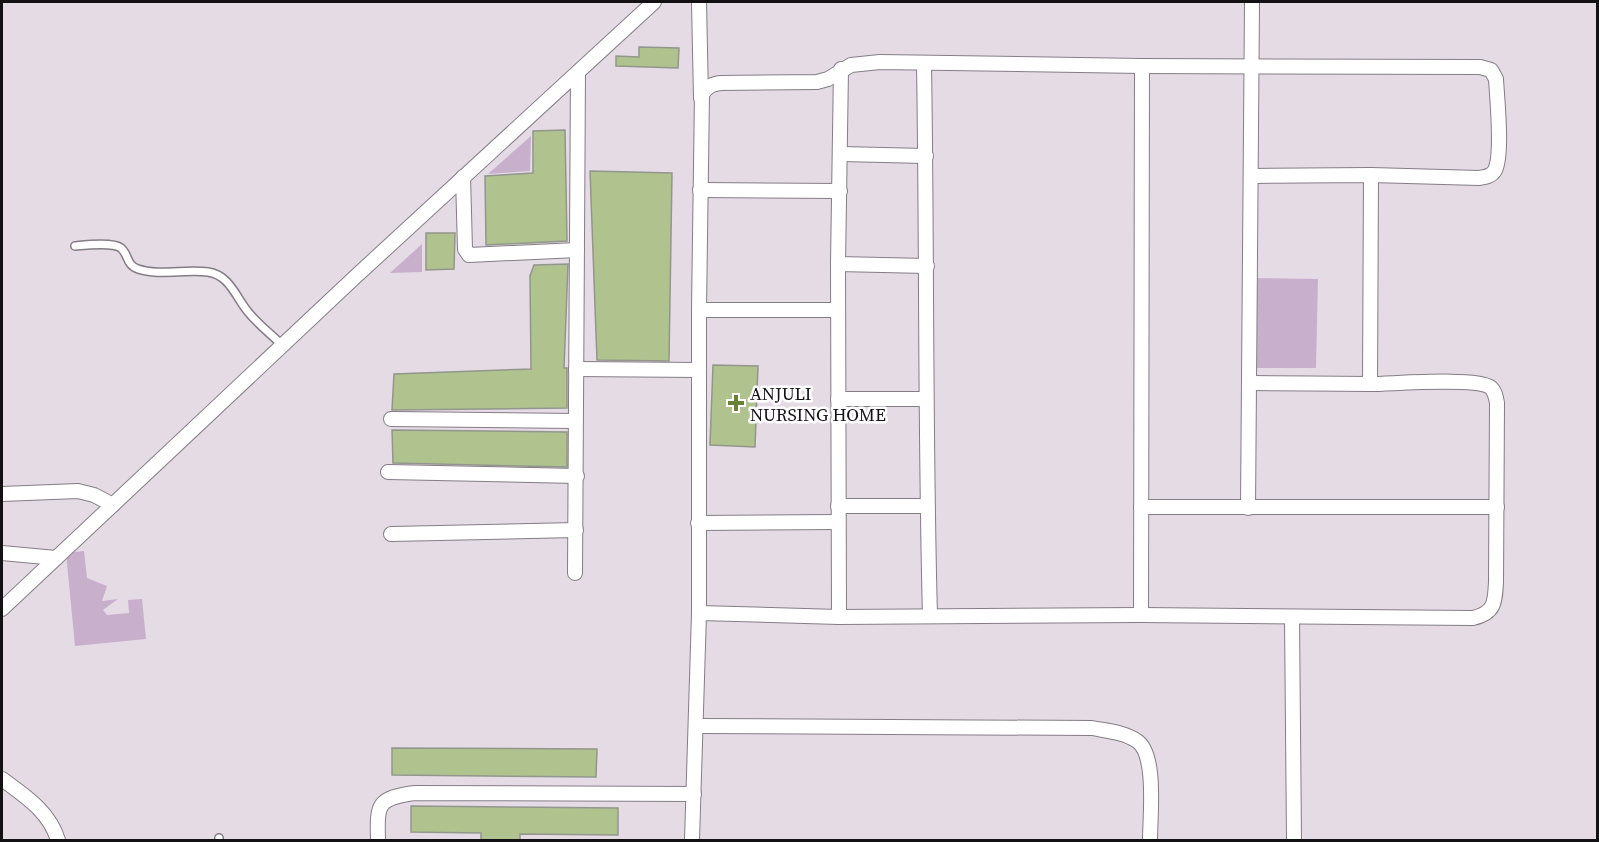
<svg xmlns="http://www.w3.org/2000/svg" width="1599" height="842" viewBox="0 0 1599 842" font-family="'Source Serif 4',serif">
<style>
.green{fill:#c8b0cd}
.building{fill:#b0c38f;stroke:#92968c;stroke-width:1.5}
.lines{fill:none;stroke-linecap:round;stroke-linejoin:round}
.service-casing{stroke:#857d86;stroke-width:10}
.minor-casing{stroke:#857d86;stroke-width:16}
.service{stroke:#fff;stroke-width:7}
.minor{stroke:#fff;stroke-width:14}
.poi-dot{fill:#698134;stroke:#fff;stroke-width:2}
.labels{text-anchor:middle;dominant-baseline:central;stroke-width:5;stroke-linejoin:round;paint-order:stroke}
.poi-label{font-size:18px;fill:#141115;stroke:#fff;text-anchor:start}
</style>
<rect width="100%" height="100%" fill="#e4dbe5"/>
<g class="green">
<path d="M531,136L530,171L488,174Z"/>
<path d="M422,244V272L390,273Z"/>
<path d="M1250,278L1318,279L1316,368H1251Z"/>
<path d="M84,551L87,578L107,586L102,601L118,599L103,610L107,615L129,613L128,600L142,599L146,639L75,646L66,553Z"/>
</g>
<g class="building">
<path d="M639,47L679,48L678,68L616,66V56L639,57Z"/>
<path d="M565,130L567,241L486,245L485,176L533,173V131Z"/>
<path d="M590,171L672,173L669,361L597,360Z"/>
<path d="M426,233H455L454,269L426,270Z"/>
<path d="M568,264L564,368H567V408L392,410L394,374L531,369L530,276L534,265Z"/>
<path d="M713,365L758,366L755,447L710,445Z"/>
<path d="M392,430L567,432V467L393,463Z"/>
<path d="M392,748L597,749L596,777L392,775Z"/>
<path d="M411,806L618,808V835L520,834V840H481V833L411,832Z"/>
</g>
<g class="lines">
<g class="service-casing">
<g id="service">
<path d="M75,246C86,245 113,242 121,248C129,255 126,265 138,269C159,276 185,269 208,272C230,275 236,298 249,313C259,325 272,335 283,346"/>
<path d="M219,840V838"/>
</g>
</g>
<g class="minor-casing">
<g id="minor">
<path d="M699,2L701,98"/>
<path d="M924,64C927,248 925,432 930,616"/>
<path d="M841,154L926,156"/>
<path d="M463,177L465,249L469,255L577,250"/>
<path d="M700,190L840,191"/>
<path d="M838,264L927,266"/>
<path d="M699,310H838"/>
<path d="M576,369L699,370"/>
<path d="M1370,384L1371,175"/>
<path d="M838,399H926"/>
<path d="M391,419L575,421"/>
<path d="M388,472L577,476"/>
<path d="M2,494L78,491L94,495L113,505"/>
<path d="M838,506H927"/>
<path d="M1141,507H1497"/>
<path d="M1248,508L1252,2"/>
<path d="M698,523L837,522"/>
<path d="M391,534L576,530"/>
<path d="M2,553L56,558"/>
<path d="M575,573L578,72"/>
<path d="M2,609L354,278L654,2"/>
<path d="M699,613L839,617L1141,615L1473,618C1495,613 1495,602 1496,582L1497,403C1496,397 1495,391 1490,387C1475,377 1392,384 1370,384C1330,384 1290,383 1250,383"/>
<path d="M1141,615L1142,66"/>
<path d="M839,617L838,264L841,69"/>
<path d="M1292,618L1294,840"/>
<path d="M696,726L1092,728C1107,731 1124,732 1137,741C1157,754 1150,817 1150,840"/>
<path d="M2,779C25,796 49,811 58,840"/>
<path d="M378,840C377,804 377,798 415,793L694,794"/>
<path d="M692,840L699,613V310L702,94C708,86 712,84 721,83L817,82L828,79L851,65L880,62L1142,66L1480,67L1491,70L1496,79C1497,98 1503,154 1495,170C1492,176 1486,177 1479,178L1371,175L1251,176"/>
</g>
</g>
<use href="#service" class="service"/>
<use href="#minor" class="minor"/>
</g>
<path class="poi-dot" d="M733 394h6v6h6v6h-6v6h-6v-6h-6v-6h6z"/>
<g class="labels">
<g class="poi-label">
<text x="750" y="393">ANJULI<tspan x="750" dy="21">NURSING HOME</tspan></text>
</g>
</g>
<rect width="1599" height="842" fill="none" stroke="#141115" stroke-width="6"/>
</svg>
